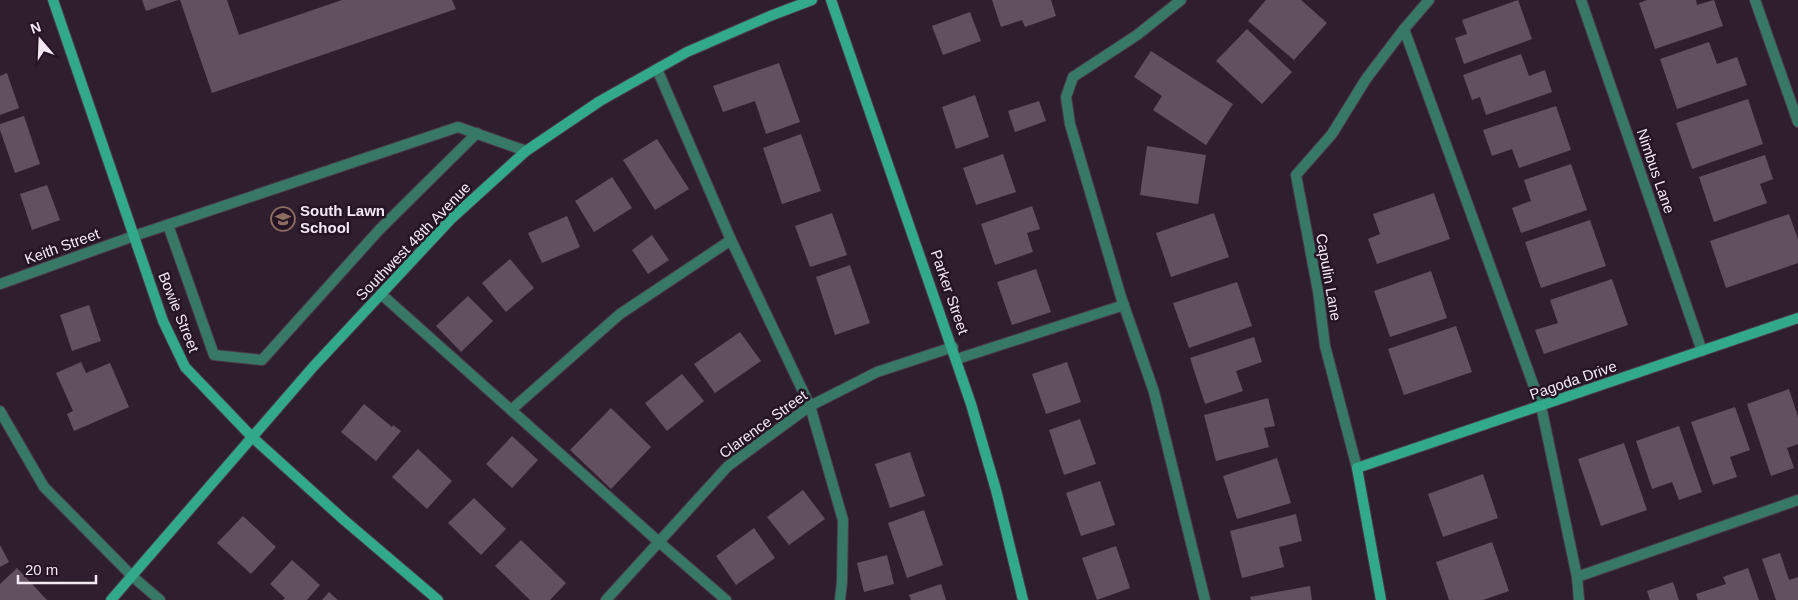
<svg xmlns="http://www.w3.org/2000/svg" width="1798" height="600" viewBox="0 0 1798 600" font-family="Helvetica,sans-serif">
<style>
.building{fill:#625061}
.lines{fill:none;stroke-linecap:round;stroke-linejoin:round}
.lane-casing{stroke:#4b3b4a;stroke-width:12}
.street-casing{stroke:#4b3b4a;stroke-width:12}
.secondary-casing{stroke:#4b3b4a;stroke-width:12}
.lane{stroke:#377966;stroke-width:10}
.street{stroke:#377966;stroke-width:10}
.secondary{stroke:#32a98b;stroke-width:10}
.labels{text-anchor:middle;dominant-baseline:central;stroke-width:5;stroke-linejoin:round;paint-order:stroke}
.street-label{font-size:15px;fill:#f4e9f3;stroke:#251524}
.poi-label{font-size:15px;font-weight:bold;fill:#f4e9f3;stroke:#251524;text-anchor:start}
</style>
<rect width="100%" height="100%" fill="#2f1f2e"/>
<g class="building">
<path d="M142,0H178L146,11Z"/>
<path d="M180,0H227L239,35L342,0H452L456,9L212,93Z"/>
<path d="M992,0H1051L1056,16L1025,27L1022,20L1001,27Z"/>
<path d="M1266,0H1301L1327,23L1294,60L1248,21Z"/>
<path d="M1518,0L1532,39L1464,64L1455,38L1467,34L1462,20Z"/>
<path d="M1647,0H1696L1697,5L1714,0L1723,26L1655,49L1639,3Z"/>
<path d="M970,12L981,41L943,55L932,26Z"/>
<path d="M1247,29L1292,72L1262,104L1216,61Z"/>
<path d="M1709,42L1717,64L1737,57L1747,85L1677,109L1660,59Z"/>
<path d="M1151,51L1233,104L1206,145L1153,110L1162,96L1134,77Z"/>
<path d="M1521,54L1529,76L1545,70L1552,92L1486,115L1480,97L1472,100L1463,75Z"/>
<path d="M779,63L800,122L766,134L755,101L723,112L713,86Z"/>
<path d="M7,73L19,108L0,115V76Z"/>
<path d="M975,95L989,137L956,149L942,107Z"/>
<path d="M1748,99L1763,144L1692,169L1676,123Z"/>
<path d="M1039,101L1046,121L1015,132L1008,111Z"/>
<path d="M1556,106L1571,150L1519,168L1512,149L1492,156L1483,130Z"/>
<path d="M24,116L40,164L15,173L0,130V124Z"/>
<path d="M801,134L821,191L782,204L763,148Z"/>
<path d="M657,139L689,189L655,210L623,160Z"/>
<path d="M1147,146L1206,155L1198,204L1140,195Z"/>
<path d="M1003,154L1016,192L976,205L963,168Z"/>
<path d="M1765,155L1773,179L1760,184L1767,203L1714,222L1699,177Z"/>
<path d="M1571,164L1587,210L1521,233L1512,208L1531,201L1524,180Z"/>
<path d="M612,177L632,208L594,232L575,201Z"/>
<path d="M47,185L60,220L32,230L20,194Z"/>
<path d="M1434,193L1450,239L1377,264L1368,239L1380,234L1373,214Z"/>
<path d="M1032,206L1040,229L1027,233L1033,252L995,265L981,224Z"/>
<path d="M832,213L847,255L810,267L795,226Z"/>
<path d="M1214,213L1229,257L1171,277L1156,233Z"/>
<path d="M1789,214L1798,239V263L1726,288L1710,241Z"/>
<path d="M567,216L580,247L542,263L528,233Z"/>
<path d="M1590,220L1606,266L1541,288L1525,242Z"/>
<path d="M652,235L669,260L648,274L632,250Z"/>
<path d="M510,259L534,288L506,312L482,283Z"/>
<path d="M850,265L870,323L835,335L816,277Z"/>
<path d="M1036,269L1051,312L1012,325L997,282Z"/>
<path d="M1431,271L1447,318L1390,337L1374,291Z"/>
<path d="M1612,279L1628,325L1544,354L1535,330L1558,323L1550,300Z"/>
<path d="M1237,282L1252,326L1189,348L1173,303Z"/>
<path d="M468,296L493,321L461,352L436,326Z"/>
<path d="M89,305L101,341L72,351L60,315Z"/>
<path d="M1456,326L1472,372L1404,395L1388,349Z"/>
<path d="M740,332L761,361L715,393L694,364Z"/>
<path d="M1254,337L1262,362L1236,371L1243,391L1205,404L1190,358Z"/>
<path d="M81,362L86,373L110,363L129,407L74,431L67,414L73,411L56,373Z"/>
<path d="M1067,362L1081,402L1046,414L1032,374Z"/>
<path d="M682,374L704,401L667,431L645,403Z"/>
<path d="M1789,389L1798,417V444L1787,448L1794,468L1771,476L1747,404Z"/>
<path d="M1268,398L1275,426L1264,428L1269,447L1216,461L1204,415Z"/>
<path d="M364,404L392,427L393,425L401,431L376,461L341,432Z"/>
<path d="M1735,407L1750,450L1730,457L1737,477L1713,485L1691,422Z"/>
<path d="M611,408L651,447L611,489L570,450Z"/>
<path d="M1080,419L1096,464L1064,475L1049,430Z"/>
<path d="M1679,426L1702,492L1679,500L1672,482L1652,489L1636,441Z"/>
<path d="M512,436L538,460L512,488L486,464Z"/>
<path d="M1624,443L1647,510L1601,526L1578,459Z"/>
<path d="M418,449L452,481L427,509L392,477Z"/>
<path d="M910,452L925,496L890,508L875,464Z"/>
<path d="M1277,458L1291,503L1237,519L1223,476Z"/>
<path d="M1483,474L1498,518L1443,537L1428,494Z"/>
<path d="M1100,481L1115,525L1081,536L1066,493Z"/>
<path d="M803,490L825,519L789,545L767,517Z"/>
<path d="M474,498L506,529L481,555L448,523Z"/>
<path d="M924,510L943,565L907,578L888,523Z"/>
<path d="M1296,514L1302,541L1279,547L1284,567L1242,578L1230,531Z"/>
<path d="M243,516L276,547L251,574L217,543Z"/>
<path d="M754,528L775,558L736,585L716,556Z"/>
<path d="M521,540L566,583L550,600H530L495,566Z"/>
<path d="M1492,542L1509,591L1483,600H1449L1436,562Z"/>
<path d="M0,545L9,562L0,567Z"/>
<path d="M1116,546L1130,588L1097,600L1082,558Z"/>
<path d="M1780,553L1789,580L1798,577V600H1776L1762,559Z"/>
<path d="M887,555L894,584L864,592L857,563Z"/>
<path d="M292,560L320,585L307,600H283L285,598L270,584Z"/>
<path d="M17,568L47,600H0V584Z"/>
<path d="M1748,568L1759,600H1698L1696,594L1726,584L1723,577Z"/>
<path d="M1673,582L1679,600H1650L1647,591Z"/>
<path d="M941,584L946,600H911L909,595Z"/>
<path d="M1310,586L1312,600H1251L1250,597Z"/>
<path d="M329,592L338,600H322Z"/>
</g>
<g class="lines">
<g class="lane-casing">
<g id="lane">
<path d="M1181,0L1137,35L1073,77L1066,97L1070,124L1121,297L1154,392L1205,600"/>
<path d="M1755,0L1798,122"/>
<path d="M1404,29L1541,406L1577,577L1579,600"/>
<path d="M657,69L731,240L810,406L843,520L842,582L840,600"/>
<path d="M168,225L214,355L262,360L380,229L477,133"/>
<path d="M134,236L458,127L526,151"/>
<path d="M381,294L659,542L726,600"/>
<path d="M957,359L1124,305"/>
<path d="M511,410L620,314L731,240"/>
<path d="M0,411L44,487L132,576L160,600"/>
<path d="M1577,577L1798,500"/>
</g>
</g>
<g class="street-casing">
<g id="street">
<path d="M1581,0L1702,351"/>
<path d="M0,284L134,236"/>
<path d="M1357,468L1325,346L1318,291L1296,175L1332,134L1366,79L1404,29L1429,0"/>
<path d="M606,600L728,466L810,406L877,372L953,347"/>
</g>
</g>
<g class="secondary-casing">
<g id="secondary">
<path d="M53,0L163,321L185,367L252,437L344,520L438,600"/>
<path d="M831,0L971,404L996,490L1023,600"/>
<path d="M111,600L313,367L451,219L526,151L600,101L687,52L770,16L812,0"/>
<path d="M1381,600L1357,468L1798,318"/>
</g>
</g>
<use href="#lane" class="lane"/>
<use href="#street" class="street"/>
<use href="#secondary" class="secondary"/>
</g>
<defs>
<g id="school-ring" transform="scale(1.25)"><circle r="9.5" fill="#251524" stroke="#8d6e63" stroke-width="1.5"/><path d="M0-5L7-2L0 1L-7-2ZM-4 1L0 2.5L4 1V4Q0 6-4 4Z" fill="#8d6e63"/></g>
</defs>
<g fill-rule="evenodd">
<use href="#school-ring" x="283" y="219"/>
</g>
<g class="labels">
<g class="street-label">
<text transform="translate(1656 171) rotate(71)">Nimbus Lane</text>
<text transform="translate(413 241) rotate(-46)">Southwest 48th Avenue</text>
<text transform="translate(62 246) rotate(-20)">Keith Street</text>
<text transform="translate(1329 277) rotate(80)">Capulin Lane</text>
<text transform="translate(950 292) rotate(71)">Parker Street</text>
<text transform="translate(179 312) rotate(68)">Bowie Street</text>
<text transform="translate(1573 380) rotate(-19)">Pagoda Drive</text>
<text transform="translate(763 424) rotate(-36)">Clarence Street</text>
</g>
<g class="poi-label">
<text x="300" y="210">South Lawn<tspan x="300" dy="17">School</tspan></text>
</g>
</g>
<g transform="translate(40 40) rotate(341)" stroke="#251524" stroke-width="4" paint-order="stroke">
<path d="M0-4L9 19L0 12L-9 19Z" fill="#f4e9f3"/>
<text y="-8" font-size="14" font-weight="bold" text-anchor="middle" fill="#f4e9f3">N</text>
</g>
<path d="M18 575v8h78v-8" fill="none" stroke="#f4e9f3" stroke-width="2.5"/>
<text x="25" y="575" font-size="15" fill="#f4e9f3" stroke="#251524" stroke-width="4" paint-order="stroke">20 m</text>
</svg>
